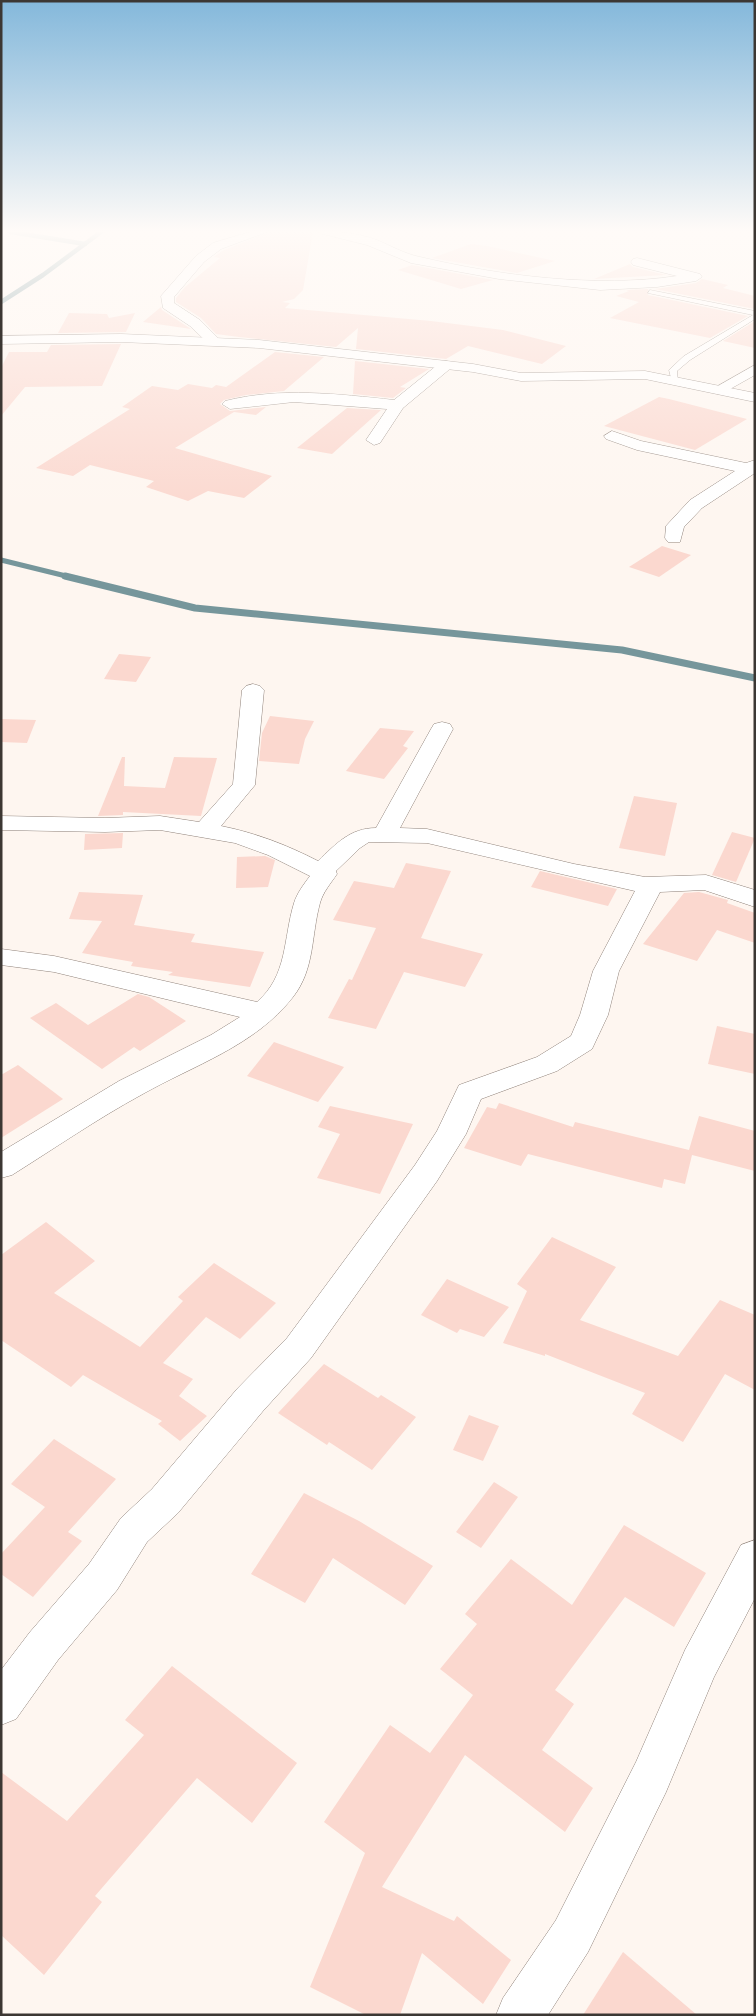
<svg xmlns="http://www.w3.org/2000/svg" width="756" height="2016" viewBox="0 0 756 2016" font-family="'Roboto Condensed',sans-serif">
<style>
.lines{fill:none;stroke-linecap:round;stroke-linejoin:round}
.stream-far2{stroke:#76969b;stroke-width:4.5}
.stream-far1{stroke:#76969b;stroke-width:5}
.stream{stroke:#76969b;stroke-width:7}
.building{fill:#fbd8cf}
.service-casing{stroke:#90837b;stroke-width:1}
.minor-casing{stroke:#90837b;stroke-width:1}
.tertiary-casing{stroke:#90837b;stroke-width:1}
.service{fill:#fff;fill-rule:evenodd}
.minor{fill:#fff;fill-rule:evenodd}
.tertiary{fill:#fff;fill-rule:evenodd}
</style>
<rect width="100%" height="100%" fill="#fef6f0"/>
<g class="lines">
<g class="stream-far2">
<path d="M11,232L85,244"/>
<path d="M1,302L43,275L101,232"/>
</g>
<path class="stream-far1" d="M1,560L70,577"/>
<path class="stream" d="M65,576L195,608L622,650L755,678"/>
</g>
<g class="building">
<path d="M269,232H313L303,290L294,299L282,302L290,303L285,308L431,321L503,330L566,346L542,364L468,346L446,359L356,349L358,328L336,347L239,337L216,334L201,318L176,302V298L185,287L220,258L214,257L222,251Z"/>
<path d="M471,244L487,246L555,261L517,273L432,258Z"/>
<path d="M630,264L633,267L666,275L594,279Z"/>
<path d="M412,265L493,280L461,289L398,270Z"/>
<path d="M702,279L728,285L723,288L755,296V309L655,289L696,283Z"/>
<path d="M648,289V295L748,316L710,338L610,318L639,302L616,296L629,291L626,290Z"/>
<path d="M161,307L162,310L191,329L143,322Z"/>
<path d="M69,313L107,314L109,318L135,313L126,332L58,333Z"/>
<path d="M755,321V348L723,341Z"/>
<path d="M121,344L102,386L25,387L1,416V368L9,352H47L51,345Z"/>
<path d="M275,352L324,357L284,391L246,395L224,400L220,404L230,411L266,407L256,415L234,412L175,448L272,476L244,498L208,491L188,501L146,487L154,481L90,465L73,476L36,468L130,409L122,407L152,386L178,390L188,384L212,388L216,385L226,387Z"/>
<path d="M355,361L429,369L400,387L406,388L393,398L353,394Z"/>
<path d="M659,397L669,399L747,419L695,450L604,426Z"/>
<path d="M347,408L381,410L332,454L297,448Z"/>
<path d="M662,546L691,555L659,577L629,567Z"/>
<path d="M119,654L151,657L136,682L104,679Z"/>
<path d="M270,716L314,721L305,739L299,764L259,761L262,733Z"/>
<path d="M1,719L36,720L27,743L1,742Z"/>
<path d="M380,728L414,731L403,746L408,748L384,779L346,771Z"/>
<path d="M122,757H125L124,786L165,788L174,757L217,758L201,816L123,812V815L98,816Z"/>
<path d="M634,796L677,803L665,856L619,848Z"/>
<path d="M732,832L755,838L736,882L712,875Z"/>
<path d="M123,833L122,848L84,850L85,834Z"/>
<path d="M265,856L275,860L268,887L236,888L237,857Z"/>
<path d="M406,863L451,871L421,938L483,954L465,987L404,972L376,1029L328,1018L349,979L352,980L376,928L333,920L354,881L394,888Z"/>
<path d="M540,871L617,889L608,906L531,887Z"/>
<path d="M79,892L143,895L134,925L195,934L191,942L264,952L250,987L168,975L173,972L131,966L133,962L82,953L102,921L69,919Z"/>
<path d="M699,892L728,900L727,903L755,913V943L717,930L697,961L643,944L684,893Z"/>
<path d="M138,994L149,997L186,1021L140,1051L134,1047L102,1069L30,1018L56,1003L88,1025Z"/>
<path d="M717,1026L755,1034V1074L708,1064Z"/>
<path d="M274,1042L344,1067L318,1102L247,1076Z"/>
<path d="M18,1065L63,1099L1,1138V1075Z"/>
<path d="M499,1103L573,1127L575,1122L689,1150L699,1116L755,1131V1171L692,1155L685,1184L664,1179L662,1188L528,1154L521,1166L464,1148L487,1107L496,1109Z"/>
<path d="M330,1106L413,1124L380,1194L317,1178L340,1134L318,1127Z"/>
<path d="M46,1222L95,1261L54,1293L140,1347L183,1301L178,1297L214,1263L276,1303L240,1339L206,1317L163,1363L193,1379L179,1396L207,1416L180,1441L158,1424L162,1421L83,1375L71,1387L1,1340V1255Z"/>
<path d="M552,1237L616,1267L580,1320L678,1356L720,1300L755,1315V1390L725,1374L683,1442L632,1414L645,1393L545,1354V1356L503,1343L527,1291L517,1284Z"/>
<path d="M447,1279L509,1307L484,1337L460,1329L457,1333L421,1315Z"/>
<path d="M324,1364L378,1398L381,1395L416,1417L372,1470L329,1442L327,1445L278,1413Z"/>
<path d="M469,1415L499,1426L483,1461L453,1450Z"/>
<path d="M54,1439L116,1479L68,1532L82,1541L33,1597L1,1574V1554L45,1507L11,1484Z"/>
<path d="M494,1482L518,1497L481,1548L456,1532Z"/>
<path d="M304,1493L359,1521L433,1566L405,1605L333,1558L305,1603L251,1574Z"/>
<path d="M624,1525L706,1573L674,1627L625,1597L555,1690L574,1704L542,1750L593,1788L565,1832L465,1755L382,1887L454,1921L457,1916L511,1960L483,2004L422,1953L400,2015H366L310,1987L365,1853L324,1822L390,1725L430,1753L473,1695L440,1669L477,1624L465,1614L511,1559L572,1605Z"/>
<path d="M172,1666L297,1763L252,1823L197,1778L95,1896L102,1902L44,1975L1,1935V1772L67,1821L144,1735L125,1720Z"/>
<path d="M623,1952L697,2015H583Z"/>
</g>
<g class="lines">
<g class="service-casing">
<path id="service" d="M650,290L755,311V319L690,360L677,371L678,382H672L669,370L684,356L753,315L648,293Z"/>
</g>
<g class="minor-casing">
<g id="minor">
<path d="M250,232H267L221,249L204,262L174,297V303L200,320L221,341L219,344H209L190,326L163,308L161,296L196,256L213,243Z"/>
<path d="M321,232C340,231 360,234 377,240C391,246 405,254 420,257C500,276 597,288 677,276L633,265L631,262L633,259L637,258L700,274L702,277L696,281L657,287L600,290L499,279L411,263L367,245L323,234Z"/>
<path d="M446,361L451,362L453,365L451,368L403,408L380,443L374,445L366,440L387,409L294,402L230,409L222,404L225,401C280,387 338,394 394,400L441,362Z"/>
<path d="M755,365V375L723,393L718,394L711,390Z"/>
<path d="M612,431L641,441L746,463L755,460V473L702,508L684,527L680,542H668L665,538L666,526L690,500L735,471L637,450L606,439L604,436Z"/>
<path d="M253,684L260,686L264,690L255,785L221,826C256,833 287,845 318,861C336,844 350,828 376,828L431,729L434,724L442,722L450,724L453,729L400,828L427,829L574,864L645,877L706,875L755,890V907L704,890L660,892L619,971L608,1015L592,1049L557,1071L481,1099L466,1134L437,1181L311,1358L263,1411L178,1513L147,1542L117,1590L58,1660L16,1719L1,1725V1670L30,1632L89,1564L121,1518L152,1489L237,1389L287,1338L415,1165L437,1131L459,1085L537,1057L571,1036L580,1015L593,971L635,891L427,843L369,842L360,848L336,871L337,874C331,883 323,892 320,903C311,936 315,969 293,997C255,1046 194,1065 141,1095C97,1119 55,1148 12,1175L1,1178V1152L119,1081L211,1035L240,1017L54,972L1,965V949L54,956L257,1002C288,975 283,939 294,903C297,893 304,884 310,876L268,855L235,843L160,830L105,832L1,830V816L105,818L160,816L199,822L233,784L242,690L246,686Z"/>
<path d="M755,1540V1598L714,1677L666,1792L588,1952L548,2015H496L503,1998L556,1920L636,1762L685,1650L741,1545Z"/>
</g>
</g>
<g class="tertiary-casing">
<path id="tertiary" d="M121,334L259,340L473,364L521,373L645,371L755,393V402L645,379L521,381L473,372L259,348L121,342L1,344V336Z"/>
</g>
<use href="#service" class="service"/>
<use href="#minor" class="minor"/>
<use href="#tertiary" class="tertiary"/>
</g>
<linearGradient id="sky" x2="0" y2="1"><stop stop-color="#84b8db"/><stop offset="0.45" stop-color="#fffbf8"/><stop offset="1" stop-color="#fffbf8" stop-opacity="0"/></linearGradient>
<rect width="756" height="514" fill="url(#sky)"/>
<rect width="756" height="2016" fill="none" stroke="#3c3733" stroke-width="5"/>
</svg>
